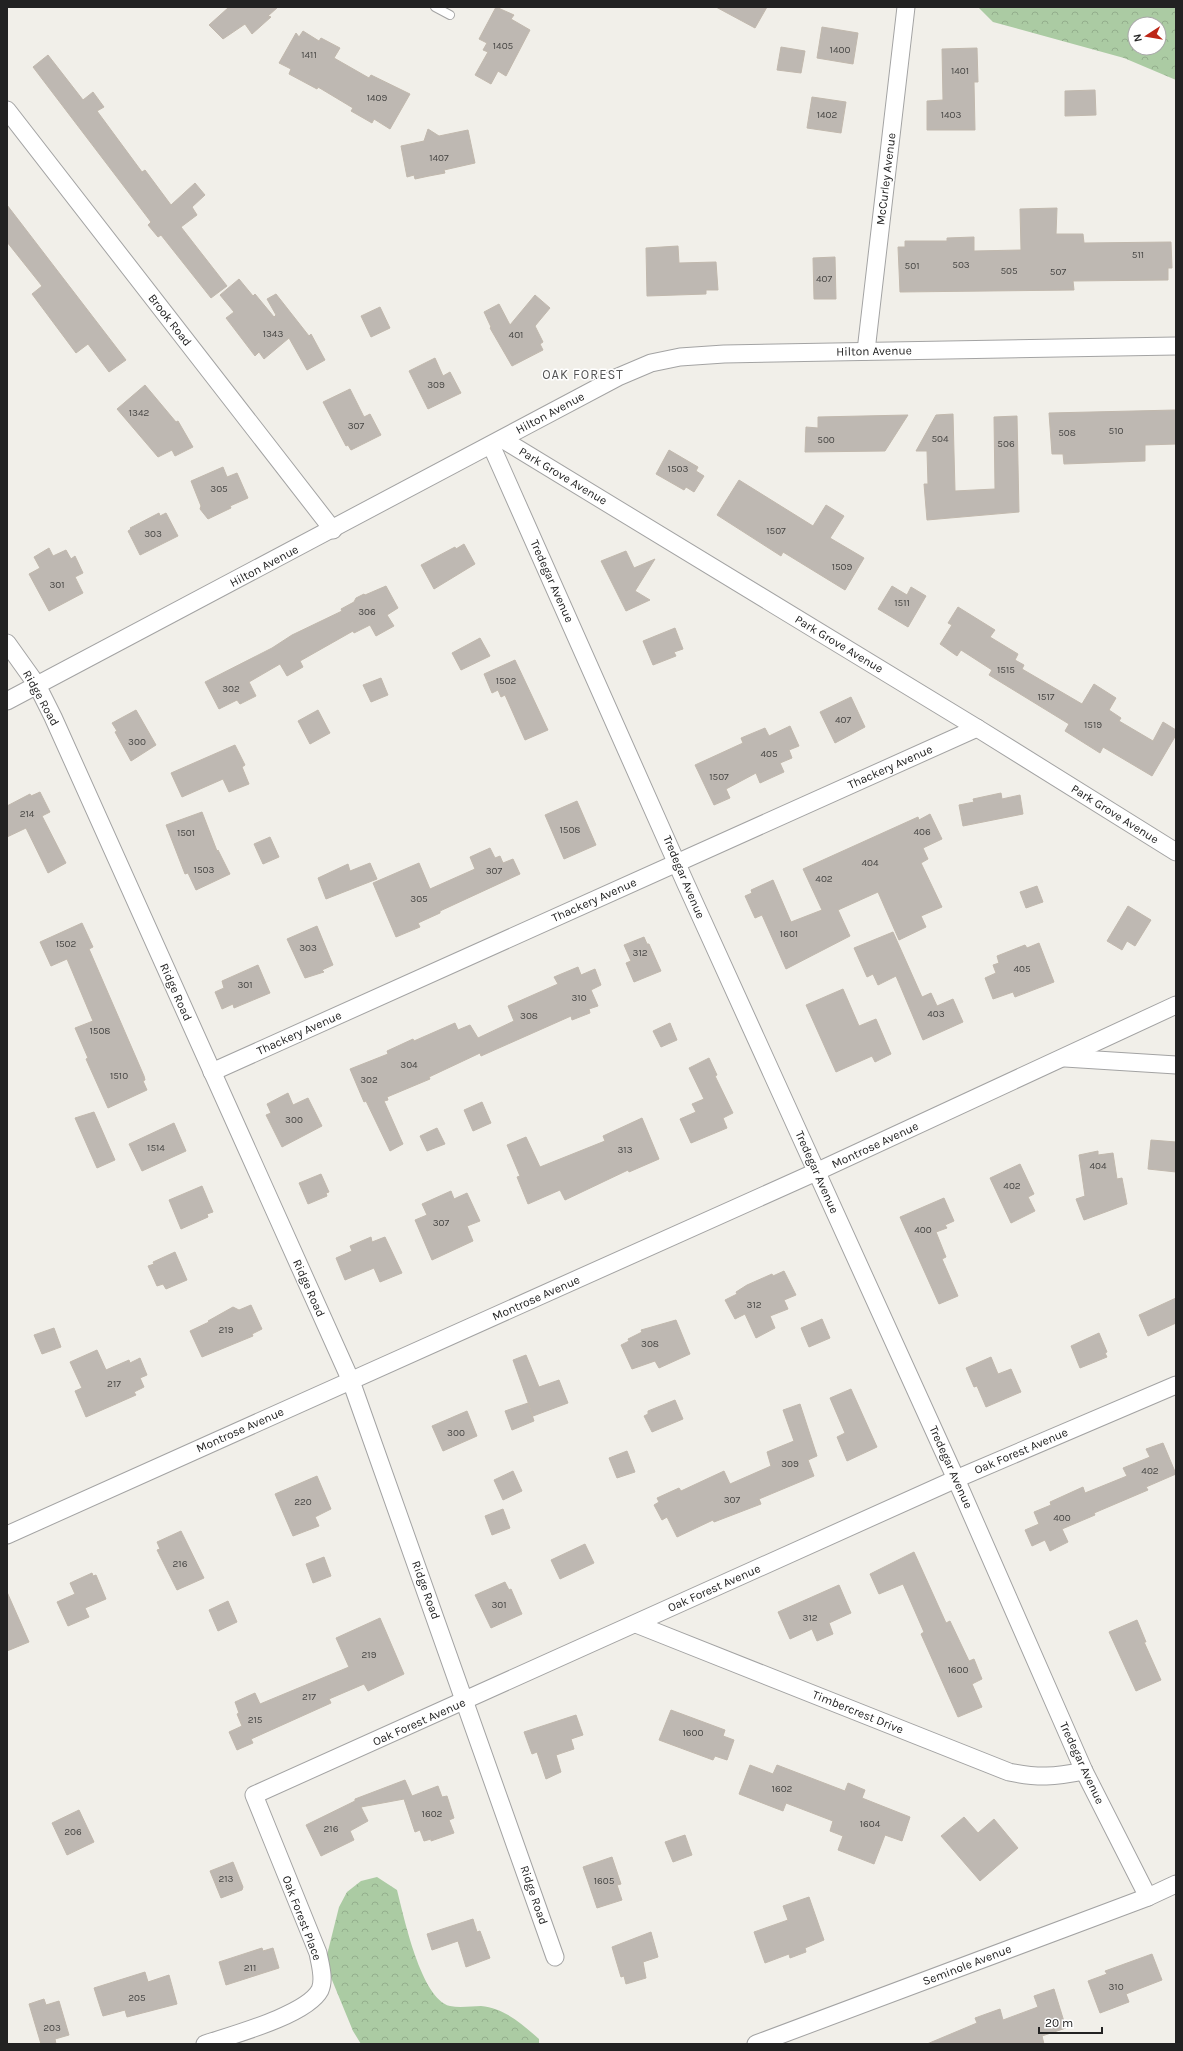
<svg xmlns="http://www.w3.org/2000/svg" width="1183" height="2051" viewBox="0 0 1183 2051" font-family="Karla,sans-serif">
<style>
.forest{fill:url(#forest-crowns);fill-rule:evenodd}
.building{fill:#beb8b2;stroke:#c1b8ad}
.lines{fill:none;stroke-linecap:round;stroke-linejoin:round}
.service-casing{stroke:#a3a3a3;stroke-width:10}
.minor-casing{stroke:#a3a3a3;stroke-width:19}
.service{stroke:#fff;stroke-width:8}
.minor{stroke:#fff;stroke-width:17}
.labels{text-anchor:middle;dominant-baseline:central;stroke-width:3;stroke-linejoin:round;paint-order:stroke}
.number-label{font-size:10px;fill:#494846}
.street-label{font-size:12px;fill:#222;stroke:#fff}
.neighbourhood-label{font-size:13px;letter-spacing:1px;fill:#555;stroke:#fff}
</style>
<defs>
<pattern id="forest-crowns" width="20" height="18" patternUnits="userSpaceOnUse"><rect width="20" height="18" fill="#abcba3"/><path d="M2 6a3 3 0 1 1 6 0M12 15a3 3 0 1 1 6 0" fill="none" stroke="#93ae8c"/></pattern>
</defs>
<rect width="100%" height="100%" fill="#f1efe9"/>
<g class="forest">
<path d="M978,7H1176V80L1124,58L993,22ZM1135,24H1159V48H1135Z"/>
<path d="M377,1877L397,1890C404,1917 421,1999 450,2006C460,2008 472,2006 481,2006C505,2008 523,2025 539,2039V2044H361L353,2031L325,1963L339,1907L347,1892L361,1881Z"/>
</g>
<g class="building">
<path d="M229,7H278L268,16L271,17L252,34L245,24L223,39L209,25Z"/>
<path d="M496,7L514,15L511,19L530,30L506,76L498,71L491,84L475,75L488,52L483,50L487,43L479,39Z"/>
<path d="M716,7H767L755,28Z"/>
<path d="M822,27L858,33L853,64L817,58Z"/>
<path d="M303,31L319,41L321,38L340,48L334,58L369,78L371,75L410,94L390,129L374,119L372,123L351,111L353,108L318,87L317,89L289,74L291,69L279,63L296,33L299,37Z"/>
<path d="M781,47L805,51L801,73L777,70Z"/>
<path d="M977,48L978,82H974L975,130H927V101L943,100L942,49Z"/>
<path d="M48,55L83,100L93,92L104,107L97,111L142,172L145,170L171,205L195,183L205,195L192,207L197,215L181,227L227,286L211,298L165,240L161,235L158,237L148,225L151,222L33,67Z"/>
<path d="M1095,90L1096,115L1065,116V91Z"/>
<path d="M812,97L846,102L841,133L807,128Z"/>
<path d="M428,129L439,136L468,130L475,163L444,170L445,173L429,176L415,179L414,175L407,177L401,146L424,141Z"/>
<path d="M7,205L126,360L109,372L88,344L76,353L32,294L42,286L7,242Z"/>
<path d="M1057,208L1056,234H1083L1084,243L1171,242L1172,268H1168V280L1073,281L1074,290L900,292L898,247H905V241H947V238L974,237V251L1021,250L1020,209Z"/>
<path d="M678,246L679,263L716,262L718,290H706V294L647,296L646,248Z"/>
<path d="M835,257L836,299H814L813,258Z"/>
<path d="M239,279L253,296L255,294L274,317L276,315L267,299L276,294L309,336L311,334L325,360L307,370L289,338L264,359L259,352L255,356L226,318L234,312L220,295Z"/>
<path d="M535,295L550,308L535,326L543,342L540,344L543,350L512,366L490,328L491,327L484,312L499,304L510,325Z"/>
<path d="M380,307L390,328L371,337L361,316Z"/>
<path d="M435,358L443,376L450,372L461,393L428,409L409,371Z"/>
<path d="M145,385L176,422L178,421L193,447L175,456L172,450L158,457L117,409Z"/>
<path d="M350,389L364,417L370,414L381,435L351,450L348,445L346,446L323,402Z"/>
<path d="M1176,410V444L1145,445V461L1064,464L1063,454H1052L1049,413Z"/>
<path d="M953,414L955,491L995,489L994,417L1017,416L1019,512L927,520L924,484H928L927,451H916L936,415Z"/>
<path d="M908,415L885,451L805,452L806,427L818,428V417Z"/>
<path d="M669,450L698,467L696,471L704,476L694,492L686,487L684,490L656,474Z"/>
<path d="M223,467L227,477L237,473L248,498L230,506L231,508L208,519L200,509L201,506L191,481Z"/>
<path d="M739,480L813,526L826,505L844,516L830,538L864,558L845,590L783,552L781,556L717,515Z"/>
<path d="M159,513L160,516L166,513L178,536L140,555L128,531L131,529L130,528Z"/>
<path d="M464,544L475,564L434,589L421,565L455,547L456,549Z"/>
<path d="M49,548L53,556L66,550L71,559L75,556L83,573L75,577L83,593L49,611L29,574L40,568L34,557Z"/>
<path d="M626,551L634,568L655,559L635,591L650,600L626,611L601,561Z"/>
<path d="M386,586L398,608L387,615L394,626L376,636L370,625L354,633L353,631L300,661L303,667L287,676L280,664L249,682L256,696L240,704L237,700L219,709L205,682L272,648L292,635L342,611L341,609L354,602L356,598L364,594L365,595Z"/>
<path d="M892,586L907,595L911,587L926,596L908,627L878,609Z"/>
<path d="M958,607L995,630L990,637L1018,654L1015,660L1024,665L1022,669L1082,704L1094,684L1116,698L1109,710L1121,718L1119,721L1153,741L1163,722L1176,730V735L1152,776L1103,747L1100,753L1065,731L1069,724L989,675L992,670L961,650L957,656L940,644L952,625L948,623Z"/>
<path d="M675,628L683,649L674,652L676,656L653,665L643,641Z"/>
<path d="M480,638L490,656L461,670L452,653Z"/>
<path d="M515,660L548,730L525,740L505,695L501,697L498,690L492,693L484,674Z"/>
<path d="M381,678L388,695L371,702L363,685Z"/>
<path d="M851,697L865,727L835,743L820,712Z"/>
<path d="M136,710L156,745L131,761L115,732L117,731L112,723Z"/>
<path d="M318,710L330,733L310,744L298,721Z"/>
<path d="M790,726L799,746L789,750L792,758L780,763L784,772L760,783L756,773L726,789L730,798L714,805L695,765L743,743L741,738L765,728L769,736Z"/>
<path d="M235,745L245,765L242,767L249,784L229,792L223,779L182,797L171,773Z"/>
<path d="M40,792L50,812L42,816L66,863L48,873L26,828L7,837V806L30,794L31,796Z"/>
<path d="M1001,793L1002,799L1020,795L1023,814L963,826L959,805L974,802L973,799Z"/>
<path d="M577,801L596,845L564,859L545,815Z"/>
<path d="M202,812L217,851L218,850L230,874L196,890L188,873L185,874L166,825Z"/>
<path d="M930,814L942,839L923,848L928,859L921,863L942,907L921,916L926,927L899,940L878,892L838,910L850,936L786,969L762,915L755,918L745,896L752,893L751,890L773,880L791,922L822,910L803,869L918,817L919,820Z"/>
<path d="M270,837L279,857L263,864L254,844Z"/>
<path d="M490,848L495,858L500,856L503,863L513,859L520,874L440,911V913L418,923L420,927L396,937L373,883L419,863L430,889L475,869L470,857Z"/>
<path d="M370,863L377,879L326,899L318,878L348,864L350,871Z"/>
<path d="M1037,886L1043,902L1026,908L1020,892Z"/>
<path d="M1128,906L1151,920L1135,946L1127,941L1122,950L1107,941Z"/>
<path d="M82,923L93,947L89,949L144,1076L145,1080L143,1081L147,1090L108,1108L86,1059L88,1058L75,1028L93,1021L67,959L51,966L40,942Z"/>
<path d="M317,926L333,965L322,970L324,972L305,978L287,939Z"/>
<path d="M893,932L922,997L931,993L937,1006L953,999L963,1022L923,1040L896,976L878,985L873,974L867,977L854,948Z"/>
<path d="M644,937L647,944H649L661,971L634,982L626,963L631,961L624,945Z"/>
<path d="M1039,943L1054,982L1015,997L1013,992L993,999L985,978L996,973L993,965L999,963L997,956L1025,945L1027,948Z"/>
<path d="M258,965L270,993L234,1008L233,1004L222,1009L215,992L224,988L222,981Z"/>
<path d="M578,967L581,975L595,969L601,985L591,990L598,1006L589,1009L590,1013L572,1020L571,1016L481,1056L480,1053L429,1077L430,1079L387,1097L388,1100L384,1101L403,1144L390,1151L366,1101L364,1102L350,1069L388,1054L387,1051L413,1039L414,1041L455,1023L458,1030L470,1025L478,1038L514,1021L508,1006L558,984L554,977Z"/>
<path d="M843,989L859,1026L876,1019L891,1054L875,1062L872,1056L836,1072L806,1005Z"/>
<path d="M670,1023L677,1040L661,1047L653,1031Z"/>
<path d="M709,1058L717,1075L715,1076L733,1113L723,1118L727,1128L691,1143L680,1119L696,1112L692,1104L704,1099L689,1068Z"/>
<path d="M288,1093L293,1105L308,1098L322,1126L282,1147L266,1115L271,1113L267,1104Z"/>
<path d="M482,1102L491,1123L473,1131L464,1110Z"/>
<path d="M94,1112L115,1160L97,1168L75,1118Z"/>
<path d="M642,1118L659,1159L629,1172L628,1170L565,1200L560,1190L528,1204L517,1177L520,1176L507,1145L526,1137L540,1167L605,1141L603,1136Z"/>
<path d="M174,1123L186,1151L142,1171L129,1144Z"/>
<path d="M437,1128L445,1144L427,1151L420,1136Z"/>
<path d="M1151,1140L1176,1142V1172L1148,1169Z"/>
<path d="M1098,1151V1155L1113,1153L1117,1179L1122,1178L1127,1204L1084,1220L1076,1199L1085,1196L1079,1155Z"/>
<path d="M1020,1164L1034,1194L1028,1197L1035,1211L1011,1223L990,1178Z"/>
<path d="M321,1174L329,1192L326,1193L327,1196L308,1204L299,1183Z"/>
<path d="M202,1186L213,1212L207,1214L208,1217L181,1229L169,1200Z"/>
<path d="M451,1191L454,1199L467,1193L480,1221L467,1226L473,1241L432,1260L415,1220L427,1215L422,1204Z"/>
<path d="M944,1198L954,1221L945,1225L947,1228L936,1232L946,1257L942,1259L958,1296L939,1304L900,1217Z"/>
<path d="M371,1237L372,1242L385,1237L402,1273L380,1282L374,1268L345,1280L336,1258L352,1251L350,1246Z"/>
<path d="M175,1252L187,1280L166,1289L163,1284L157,1286L148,1266L154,1264L153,1262Z"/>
<path d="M784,1271L796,1295L784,1300L788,1309L770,1316L775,1328L756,1338L745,1314L735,1319L725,1300L737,1294L736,1292L747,1285L772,1274L773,1276Z"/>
<path d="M1176,1298V1323L1148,1336L1139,1315Z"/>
<path d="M251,1305L262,1329L252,1334L253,1336L202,1357L190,1331L209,1322L208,1321L233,1307L239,1310Z"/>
<path d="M822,1319L830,1338L809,1347L801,1328Z"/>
<path d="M676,1320L690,1354L659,1368L655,1361L632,1369L621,1345L629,1341L628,1339L642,1332L641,1330Z"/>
<path d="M54,1328L61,1347L42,1354L34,1335Z"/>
<path d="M1099,1333L1107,1352L1105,1353L1107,1357L1080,1368L1071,1346Z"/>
<path d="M97,1350L106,1370L129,1360L130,1363L140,1358L147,1375L140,1378L144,1387L134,1392L136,1395L86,1417L75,1391L82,1388L70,1362Z"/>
<path d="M526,1355L539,1387L559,1380L568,1403L533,1416L513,1360Z"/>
<path d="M991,1357L998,1374L1011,1369L1021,1392L986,1407L977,1386L974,1387L966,1368Z"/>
<path d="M851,1389L877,1447L847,1461L837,1437L845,1433L830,1398Z"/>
<path d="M675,1400L683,1419L652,1432L644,1416L648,1414V1411Z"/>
<path d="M528,1403L534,1421L512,1430L505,1411Z"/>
<path d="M800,1404L817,1456L808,1460L814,1476L759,1499L761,1504L714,1522L713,1520L677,1537L667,1517L662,1520L654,1505L659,1502L657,1498L679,1488L681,1491L724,1471L730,1484L771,1466L767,1452L794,1441L783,1410Z"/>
<path d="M467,1411L477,1436L443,1451L432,1426Z"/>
<path d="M1163,1443L1176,1474L1146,1487L1148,1490L1094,1513L1095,1515L1062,1529L1068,1542L1050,1551L1045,1540L1032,1546L1025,1530L1039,1524L1034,1512L1051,1505L1050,1502L1083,1487L1085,1493L1127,1476L1123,1468L1150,1457L1146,1449Z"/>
<path d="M627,1451L635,1472L617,1478L609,1458Z"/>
<path d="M513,1471L522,1491L503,1500L494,1480Z"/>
<path d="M317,1476L331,1509L315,1517L319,1526L293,1536L275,1494Z"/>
<path d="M503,1509L510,1528L492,1535L485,1516Z"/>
<path d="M181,1531L204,1578L177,1590L157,1550L160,1549L157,1542Z"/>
<path d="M585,1544L594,1563L560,1579L551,1560Z"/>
<path d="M914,1552L946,1623L950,1621L969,1661L974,1659L982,1679L972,1684L982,1707L958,1717L921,1634L924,1632L903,1584L879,1594L870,1574Z"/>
<path d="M324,1557L331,1576L313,1583L306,1564Z"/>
<path d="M92,1573L93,1576L96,1575L106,1599L85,1608L89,1617L68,1626L57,1602L75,1594L70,1583Z"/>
<path d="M505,1582L509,1590L511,1589L522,1614L491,1628L475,1595Z"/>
<path d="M839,1585L851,1613L829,1623L833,1634L817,1641L812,1629L790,1639L778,1612Z"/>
<path d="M7,1592L29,1642L7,1651Z"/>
<path d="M228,1601L237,1622L218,1631L209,1610Z"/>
<path d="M380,1618L404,1674L368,1691L364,1684L329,1699L331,1703L251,1739L253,1743L237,1750L229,1732L242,1726L237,1714L239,1713L235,1702L255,1693L260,1704L349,1667L336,1638Z"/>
<path d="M1137,1620L1146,1642H1144L1161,1680L1136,1691L1109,1632Z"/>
<path d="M671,1710L725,1730L723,1736L734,1740L727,1760L715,1756L713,1760L659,1740Z"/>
<path d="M576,1715L583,1735L571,1739L574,1749L556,1755L561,1772L546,1779L537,1752L532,1754L524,1732Z"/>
<path d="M750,1765L773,1774L777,1765L845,1791L848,1783L865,1790L862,1798L910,1817L902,1841L885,1835L874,1864L838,1850L843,1836L830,1831L833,1821L786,1803L783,1811L739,1794Z"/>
<path d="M405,1780L412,1796L438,1786L442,1797L447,1796L454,1818L449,1820L454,1833L431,1841V1839L424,1841L420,1830L415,1832L404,1799L361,1807L368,1821L350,1831L354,1840L321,1856L306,1825L355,1801V1799Z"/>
<path d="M79,1810L94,1842L67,1855L52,1823Z"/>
<path d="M964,1817L978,1833L994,1819L1018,1848L980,1881L941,1836Z"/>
<path d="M685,1835L692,1855L673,1862L665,1842Z"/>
<path d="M612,1857L621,1884L617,1885L622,1900L597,1908L583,1867Z"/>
<path d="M233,1862L243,1887L242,1890L221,1898L210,1871Z"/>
<path d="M809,1897L824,1940L805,1948L806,1952L790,1958L789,1954L765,1963L754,1932L788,1920L783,1906Z"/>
<path d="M473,1919L477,1932L480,1931L490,1958L466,1967L458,1941L432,1950L427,1934Z"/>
<path d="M651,1932L658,1957L643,1962L646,1978L626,1984L624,1976L621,1977L612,1947Z"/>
<path d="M262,1948L263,1951L273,1948L279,1968L226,1985L219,1962Z"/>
<path d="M1152,1954L1162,1980L1126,1994L1129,2002L1100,2013L1088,1981L1107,1974L1105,1971Z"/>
<path d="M145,1972L148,1982L169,1975L177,2004L127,2017L125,2010L103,2016L94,1988Z"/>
<path d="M1054,1989L1066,2028L1042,2036L1044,2044H927L977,2023L975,2018L1000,2009L1003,2020L1038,2007L1034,1996Z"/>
<path d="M44,1999L46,2005L59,2001L69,2035L55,2039L56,2044H41L29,2004Z"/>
</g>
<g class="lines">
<g class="service-casing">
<path id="service" d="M435,7L450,15"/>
</g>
<g class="minor-casing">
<g id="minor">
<path d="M7,110L333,530"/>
<path d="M866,351L906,7"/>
<path d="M502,439L977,728L1176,852"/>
<path d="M491,445L685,882L956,1479L1084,1771L1148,1897"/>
<path d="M7,643L37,685L53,717L351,1381L555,1957"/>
<path d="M7,701L618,377L651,363L680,357L724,354L1176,346"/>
<path d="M1065,1058L1176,1065"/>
<path d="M212,1072L977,728"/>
<path d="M7,1535L816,1172L1176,1005"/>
<path d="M636,1624L1009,1772C1039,1778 1054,1777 1084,1771"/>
<path d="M205,2044C232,2035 307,2015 320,1990C325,1979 320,1964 318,1953L254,1795L956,1479L1176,1385"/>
<path d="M756,2044L1148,1897L1176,1884"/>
</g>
</g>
<use href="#service" class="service"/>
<use href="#minor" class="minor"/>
</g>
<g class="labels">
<g class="number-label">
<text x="503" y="46">1405</text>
<text x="840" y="50">1400</text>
<text x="309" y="55">1411</text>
<text x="960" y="71">1401</text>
<text x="377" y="98">1409</text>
<text x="827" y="115">1402</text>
<text x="951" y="115">1403</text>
<text x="439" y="158">1407</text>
<text x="1138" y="255">511</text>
<text x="961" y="265">503</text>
<text x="912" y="266">501</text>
<text x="1009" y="271">505</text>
<text x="1058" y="272">507</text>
<text x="824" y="279">407</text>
<text x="273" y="334">1343</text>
<text x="516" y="335">401</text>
<text x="436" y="385">309</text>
<text x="139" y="413">1342</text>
<text x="356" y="426">307</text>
<text x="1116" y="431">510</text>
<text x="1067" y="433">508</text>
<text x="940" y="439">504</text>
<text x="826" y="440">500</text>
<text x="1006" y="444">506</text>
<text x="678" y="469">1503</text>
<text x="219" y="489">305</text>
<text x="776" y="531">1507</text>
<text x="153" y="534">303</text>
<text x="842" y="567">1509</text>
<text x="57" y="585">301</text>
<text x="902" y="603">1511</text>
<text x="367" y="612">306</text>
<text x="1006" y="670">1515</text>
<text x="506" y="681">1502</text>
<text x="231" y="689">302</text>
<text x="1046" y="697">1517</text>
<text x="843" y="720">407</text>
<text x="1093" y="725">1519</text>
<text x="137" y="742">300</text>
<text x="769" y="754">405</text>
<text x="719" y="777">1507</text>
<text x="27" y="814">214</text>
<text x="570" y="830">1508</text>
<text x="922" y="832">406</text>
<text x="186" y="833">1501</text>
<text x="870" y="863">404</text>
<text x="204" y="870">1503</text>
<text x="494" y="871">307</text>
<text x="824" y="879">402</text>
<text x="419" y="899">305</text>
<text x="789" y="934">1601</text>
<text x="66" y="944">1502</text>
<text x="308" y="948">303</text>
<text x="640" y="953">312</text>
<text x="1022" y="969">405</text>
<text x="245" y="985">301</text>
<text x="579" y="998">310</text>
<text x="936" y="1014">403</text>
<text x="529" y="1016">308</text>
<text x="100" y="1031">1508</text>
<text x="409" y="1065">304</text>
<text x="119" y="1076">1510</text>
<text x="369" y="1080">302</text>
<text x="294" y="1120">300</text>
<text x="156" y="1148">1514</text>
<text x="625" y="1150">313</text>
<text x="1098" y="1166">404</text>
<text x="1012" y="1186">402</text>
<text x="441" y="1223">307</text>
<text x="923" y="1230">400</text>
<text x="754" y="1305">312</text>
<text x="226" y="1330">219</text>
<text x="650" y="1344">308</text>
<text x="114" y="1384">217</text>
<text x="456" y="1433">300</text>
<text x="790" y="1464">309</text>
<text x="1150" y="1471">402</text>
<text x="732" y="1500">307</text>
<text x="303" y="1502">220</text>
<text x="1062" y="1518">400</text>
<text x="180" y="1564">216</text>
<text x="499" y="1605">301</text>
<text x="810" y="1618">312</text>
<text x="369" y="1655">219</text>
<text x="958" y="1670">1600</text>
<text x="309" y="1697">217</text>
<text x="255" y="1720">215</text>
<text x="693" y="1733">1600</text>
<text x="782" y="1789">1602</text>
<text x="432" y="1814">1602</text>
<text x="870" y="1824">1604</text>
<text x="331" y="1829">216</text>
<text x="73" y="1832">206</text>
<text x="226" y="1879">213</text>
<text x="604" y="1881">1605</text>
<text x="250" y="1968">211</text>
<text x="1116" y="1987">310</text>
<text x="137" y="1998">205</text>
<text x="52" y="2028">203</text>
</g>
<g class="street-label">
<text transform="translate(886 179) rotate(-83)">McCurley Avenue</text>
<text transform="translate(170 320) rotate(52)">Brook Road</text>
<text transform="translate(874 351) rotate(-1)">Hilton Avenue</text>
<text transform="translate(550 413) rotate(-28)">Hilton Avenue</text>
<text transform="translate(563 476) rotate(31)">Park Grove Avenue</text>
<text transform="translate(264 566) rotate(-28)">Hilton Avenue</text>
<text transform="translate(552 581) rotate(66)">Tredegar Avenue</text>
<text transform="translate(839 644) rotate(31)">Park Grove Avenue</text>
<text transform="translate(41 698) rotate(61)">Ridge Road</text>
<text transform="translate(890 767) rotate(-24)">Thackery Avenue</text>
<text transform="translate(1115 814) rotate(32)">Park Grove Avenue</text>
<text transform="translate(684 877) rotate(67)">Tredegar Avenue</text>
<text transform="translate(594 900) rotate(-24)">Thackery Avenue</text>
<text transform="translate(176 992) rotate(66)">Ridge Road</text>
<text transform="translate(299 1033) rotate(-24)">Thackery Avenue</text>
<text transform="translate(875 1145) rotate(-25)">Montrose Avenue</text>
<text transform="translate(817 1172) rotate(66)">Tredegar Avenue</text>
<text transform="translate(309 1288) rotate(66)">Ridge Road</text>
<text transform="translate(536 1298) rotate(-24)">Montrose Avenue</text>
<text transform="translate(240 1430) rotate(-24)">Montrose Avenue</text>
<text transform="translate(1021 1451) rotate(-23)">Oak Forest Avenue</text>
<text transform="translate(951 1467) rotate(66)">Tredegar Avenue</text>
<text transform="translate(714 1588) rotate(-24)">Oak Forest Avenue</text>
<text transform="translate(426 1590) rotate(70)">Ridge Road</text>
<text transform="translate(858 1712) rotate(22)">Timbercrest Drive</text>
<text transform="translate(419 1722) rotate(-24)">Oak Forest Avenue</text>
<text transform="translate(1082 1763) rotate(65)">Tredegar Avenue</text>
<text transform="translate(534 1895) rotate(71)">Ridge Road</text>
<text transform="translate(302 1918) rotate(69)">Oak Forest Place</text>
<text transform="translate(967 1965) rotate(-21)">Seminole Avenue</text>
</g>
<g class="neighbourhood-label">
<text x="583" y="374">OAK FOREST</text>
</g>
</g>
<rect width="1183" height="2051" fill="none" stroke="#222222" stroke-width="16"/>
<g transform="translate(1147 36) rotate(258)"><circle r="19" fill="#ffffff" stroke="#a7a7a7"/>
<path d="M0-3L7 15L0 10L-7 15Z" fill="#bd2516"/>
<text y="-6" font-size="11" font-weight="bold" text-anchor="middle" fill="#222222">N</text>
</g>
<path d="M1039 2027v6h63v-6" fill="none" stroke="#222222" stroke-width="2"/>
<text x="1045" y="2027" font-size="12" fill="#222222" stroke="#ffffff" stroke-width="3" paint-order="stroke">20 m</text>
</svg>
